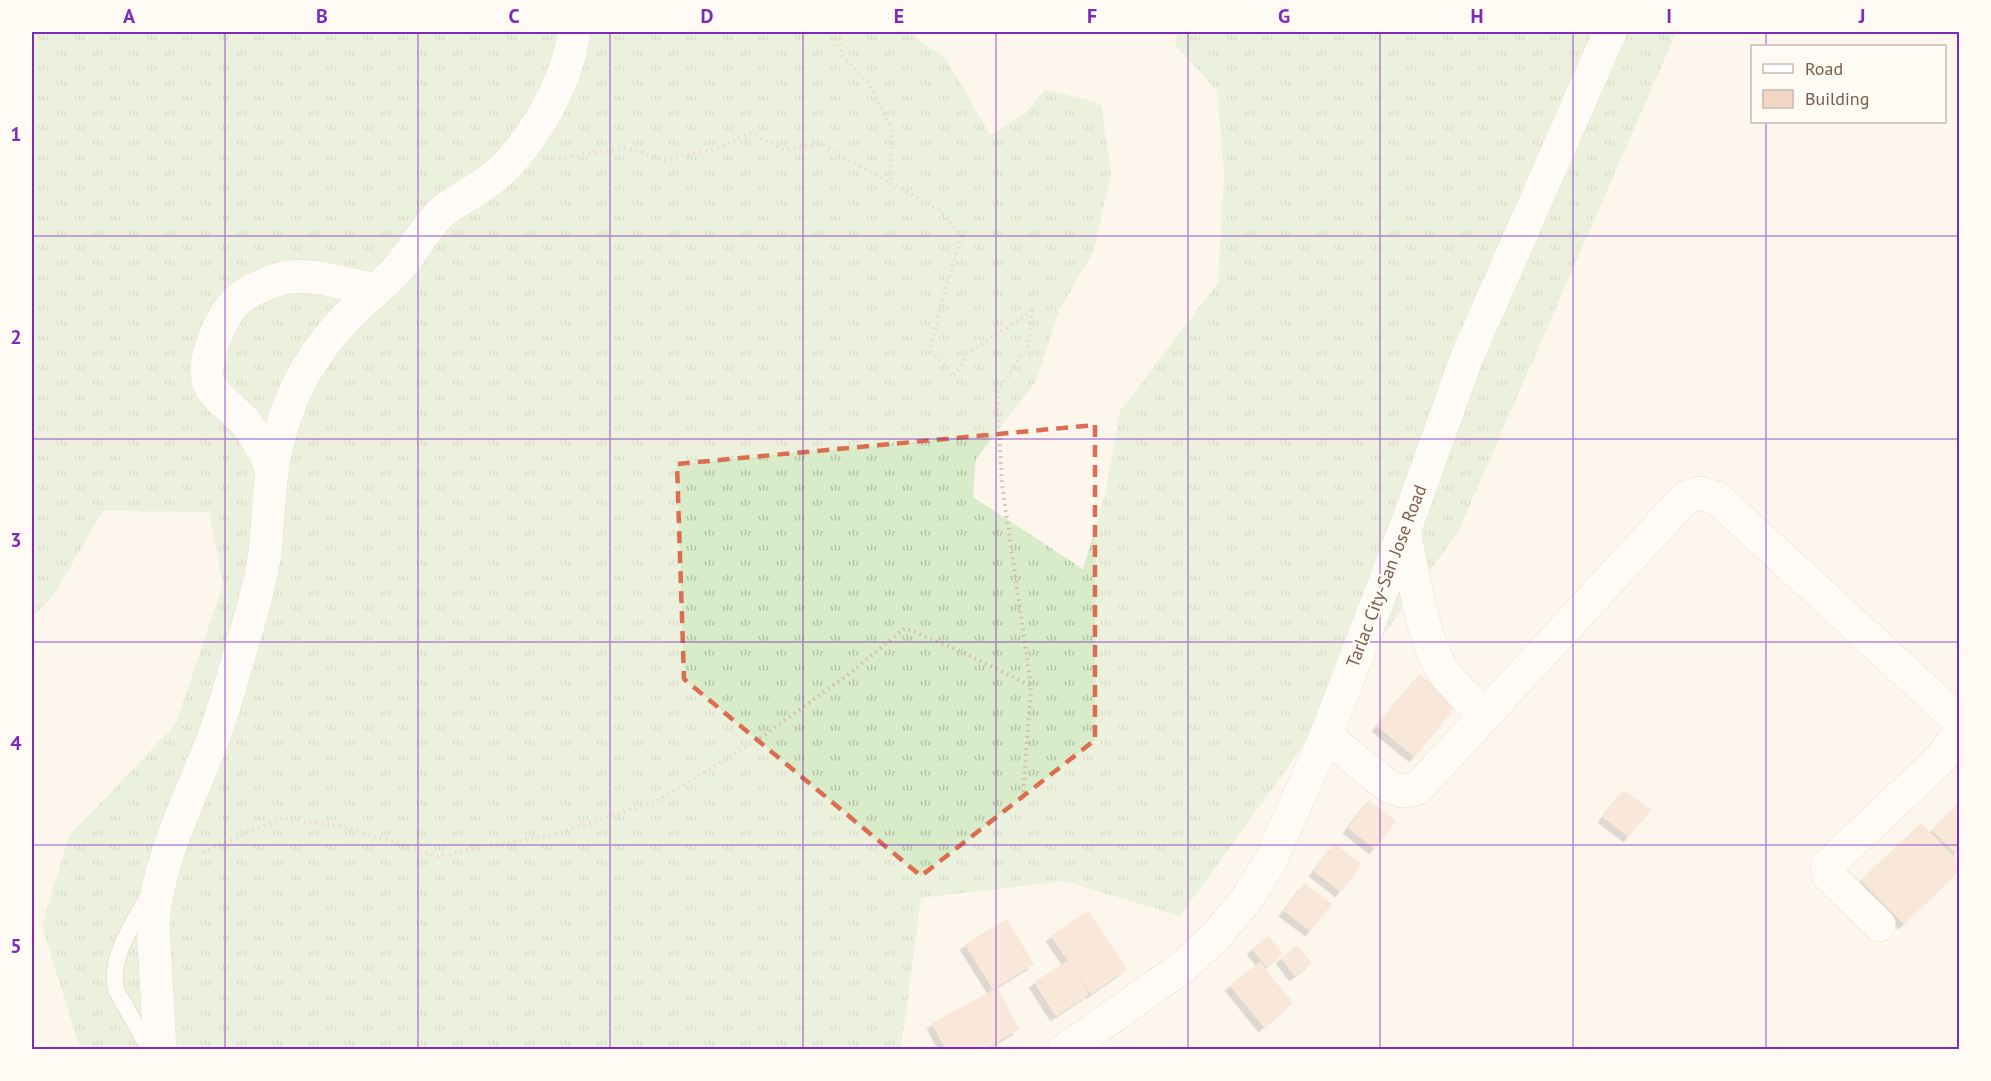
<svg xmlns="http://www.w3.org/2000/svg" width="1991" height="1081" viewBox="0 0 1991 1081" font-family="'PT Sans',sans-serif">
<style>
.grass{fill:url(#grass-tufts)}
.building{fill:#f3d5c3;filter:url(#shadow)}
.lines{fill:none;stroke-linecap:round;stroke-linejoin:round}
.service-casing{stroke:#d1beb0;stroke-width:18}
.minor-casing{stroke:#d1beb0;stroke-width:34}
.secondary-casing{stroke:#d6c0b0;stroke-width:34}
.path{stroke:#d9b8a5;stroke-width:4;stroke-dasharray:1.5 4.5;stroke-linecap:butt}
.service{stroke:#fff;stroke-width:16}
.minor{stroke:#fff;stroke-width:33}
.secondary{stroke:#fff;stroke-width:33}
.marked{fill:none;stroke:#dc6d51;stroke-width:4.5;stroke-dasharray:12 8;stroke-linejoin:round}
.grid{fill:none;stroke:#7b2cbf;stroke-width:1.5;stroke-opacity:0.55}
.labels{text-anchor:middle;dominant-baseline:central;stroke-width:4.5;stroke-linejoin:round;paint-order:stroke}
.street-label{font-size:18px;fill:#7a5c4d;stroke:#fffaf3}
.neatline{fill:none;stroke:#7b2cbf;stroke-width:2}
.grid-label{font-size:20px;text-anchor:middle;font-weight:bold;fill:#7b2cbf}
</style>
<defs>
<pattern id="grass-tufts" width="24" height="20" patternUnits="userSpaceOnUse" patternTransform="scale(1.5)"><rect width="24" height="20" fill="#d8ecc9"/><path d="M3 7l-1-3M5 7V3M7 7l1-3M15 17l-1-3M17 17v-4M19 17l1-3" fill="none" stroke="#b4c2a5"/></pattern>
<filter id="shadow"><feDropShadow dx="-5.5" dy="5.5" stdDeviation="0" flood-color="#0004"/></filter>
</defs>
<rect width="100%" height="100%" fill="#fdf6ec"/>
<path class="grass" d="M32,32H909L947,60L990,135L1027,112L1045,89L1101,104L1111,173L1094,250L1059,311L1036,381L976,459L973,497L1083,569L1106,491L1120,411L1218,283L1224,172L1217,91L1176,46L1177,32H1674L1676,33L1458,532L1180,916L1064,881L921,898L901,1049H80L42,926L69,836L175,725L223,585L209,512L103,511L53,596L32,617Z"/>
<g class="building">
<path d="M1420,674L1458,704L1415,757L1377,726Z"/>
<path d="M1624,790L1651,810L1629,837L1603,817Z"/>
<path d="M1369,800L1396,821L1375,849L1348,828Z"/>
<path d="M1960,802V850L1956,854L1932,830Z"/>
<path d="M1921,823L1960,863V870L1904,924L1861,880Z"/>
<path d="M1335,844L1362,864L1341,892L1314,871Z"/>
<path d="M1305,883L1332,904L1311,931L1284,911Z"/>
<path d="M1088,911L1127,969L1091,994L1051,936Z"/>
<path d="M1007,919L1034,964L993,989L965,944Z"/>
<path d="M1268,936L1283,954L1267,967L1252,949Z"/>
<path d="M1297,945L1312,963L1295,976L1281,958Z"/>
<path d="M1067,961L1089,994L1056,1016L1034,982Z"/>
<path d="M1260,962L1293,1003L1264,1027L1230,985Z"/>
<path d="M997,988L1019,1029L983,1050H946L932,1023Z"/>
</g>
<g class="lines">
<g class="service-casing">
<path id="service" d="M148,896C133,924 109,957 116,990L150,1050"/>
</g>
<g class="minor-casing">
<g id="minor">
<path d="M272,470C265,452 257,437 245,422C235,410 213,397 208,381C204,365 211,347 217,332C227,308 239,294 264,285C272,281 281,278 290,277C316,274 350,285 376,290"/>
<path d="M1404,532C1413,572 1422,638 1443,671C1455,688 1470,701 1485,715"/>
<path d="M1326,736L1389,787L1403,791L1418,788L1686,497L1700,493L1717,498L1960,722"/>
<path d="M1879,925L1829,876L1827,866L1935,764L1948,749L1960,731"/>
<path d="M160,1050L153,924C158,861 186,807 209,749C222,717 231,685 240,652C250,619 260,586 265,552C268,525 268,498 272,471C277,438 289,398 307,369C318,351 332,332 347,317C365,298 386,284 402,264C416,247 426,226 443,211C458,199 475,192 490,180C532,146 567,84 574,32"/>
</g>
</g>
<g class="secondary-casing">
<path id="secondary" d="M1065,1050L1184,966L1216,936L1246,900L1270,862L1326,736L1404,532L1467,357L1610,32"/>
</g>
<g class="path">
<path d="M839,32L841,54L869,83L892,131L890,183L938,209L962,236L944,294L930,349L953,377L969,352L1032,311L1028,346L997,393L1002,484L1031,686L1023,797"/>
<path d="M553,159L626,148L665,160L719,148L750,133L785,150L820,144L890,183"/>
<path d="M203,852L282,818L344,827L438,856L551,835L656,802L763,736L849,674L905,628L964,653L1031,686"/>
</g>
<use href="#service" class="service"/>
<use href="#minor" class="minor"/>
<use href="#secondary" class="secondary"/>
</g>
<path d="M0 0H1991V1081H0ZM1095,425V740L921,876L684,679L677,464Z" fill="#fdf6ec" fill-opacity=".55" fill-rule="evenodd"/>
<path class="marked" d="M1095,425V740L921,876L684,679L677,464Z"/>
<path class="grid" d="M225,32V1050M418,32V1050M610,32V1050M803,32V1050M996,32V1050M1188,32V1050M1380,32V1050M1573,32V1050M1766,32V46M1766,122V1050M32,236H1960M32,439H1960M32,642H1960M32,845H1960"/>
<g class="labels">
<g class="street-label">
<text transform="translate(1386 576) rotate(-69)">Tarlac City-San Jose Road</text>
</g>
</g>
<rect width="1991" height="1081" fill="none" stroke="#fffaf3" stroke-width="66"/>
<rect x="1751" y="45" width="195" height="78" fill="#fffaf3" stroke="#cabbb1" stroke-width="1.5"/>
<rect x="1763" y="64" width="30" height="9" fill="#ffffff" stroke="#cabbb1" stroke-width="1.5"/>
<text x="1805" y="75" font-size="18" fill="#7a5c4d">Road</text>
<rect x="1763" y="90" width="30" height="18" fill="#f3d5c3" stroke="#cabbb1" stroke-width="1.5"/>
<text x="1805" y="105" font-size="18" fill="#7a5c4d">Building</text>
<rect x="33" y="33" width="1925" height="1015" class="neatline"/>
<g class="grid-label">
<text x="129" y="23">A</text>
<text x="322" y="23">B</text>
<text x="514" y="23">C</text>
<text x="707" y="23">D</text>
<text x="899" y="23">E</text>
<text x="1092" y="23">F</text>
<text x="1284" y="23">G</text>
<text x="1477" y="23">H</text>
<text x="1669" y="23">I</text>
<text x="1862" y="23">J</text>
<text x="16" y="141">1</text>
<text x="16" y="344">2</text>
<text x="16" y="547">3</text>
<text x="16" y="750">4</text>
<text x="16" y="953">5</text>
</g>
</svg>
